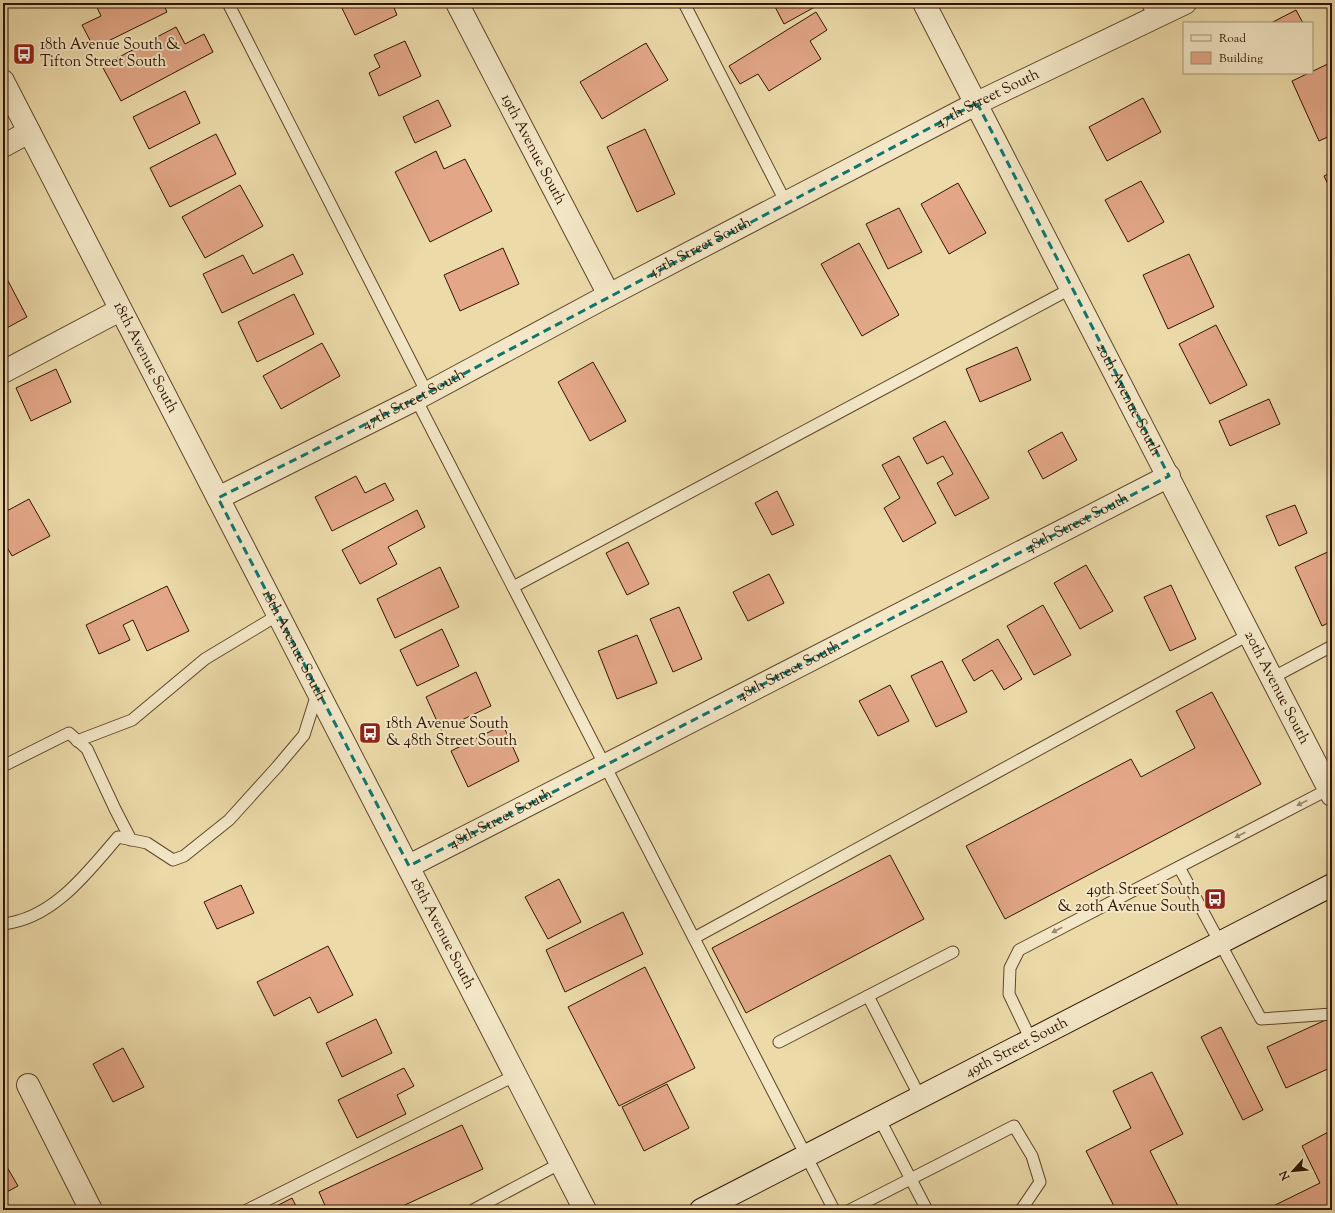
<svg xmlns="http://www.w3.org/2000/svg" width="1335" height="1213" viewBox="0 0 1335 1213" font-family="'Sorts Mill Goudy',serif">
<style>
.building{fill:#e3a787;stroke:#301400}
.lines{fill:none;stroke-linecap:round;stroke-linejoin:round}
.service-casing{stroke:#5f462a;stroke-width:13}
.minor-casing{stroke:#5f462a;stroke-width:24}
.tertiary-casing{stroke:#5f462a;stroke-width:24}
.secondary-casing{stroke:#301400;stroke-width:24}
.service{stroke:#f3e7c7;stroke-width:11}
.minor{stroke:#f3e7c7;stroke-width:22}
.tertiary{stroke:#f3e7c7;stroke-width:22}
.secondary{stroke:#f3e7c7;stroke-width:22}
.oneway{fill:#9b886d}
.marked{fill:none;stroke:#0f766e;stroke-width:3;stroke-dasharray:8 5;stroke-linejoin:round}
.labels{text-anchor:middle;dominant-baseline:central;stroke-width:4;stroke-linejoin:round;paint-order:stroke}
.poi-label{font-size:15px;fill:#301400;stroke:#f3e7c7;text-anchor:start}
.street-label{font-size:15px;fill:#301400;stroke:#f3e7c7}
</style>
<rect width="100%" height="100%" fill="#ecdaa9"/>
<filter id="stains"><feTurbulence type="fractalNoise" baseFrequency=".005" numOctaves="4"/><feColorMatrix values="0 0 0 0 .2 0 0 0 0 .09 0 0 0 0 .02 0 0 0 .5 -.17"/></filter>
<radialGradient id="worn" r=".72"><stop offset=".6" stop-color="#630" stop-opacity="0"/><stop offset="1" stop-color="#630" stop-opacity=".3"/></radialGradient>
<g class="building">
<path d="M95,3H163L167,12L94,48L82,25L101,16Z"/>
<path d="M392,3L397,15L355,35L340,4Z"/>
<path d="M773,3H822L784,24Z"/>
<path d="M1296,10L1303,23H1271Z"/>
<path d="M816,12L827,30L810,41L821,59L769,91L758,74L740,84L729,66Z"/>
<path d="M176,27L185,44L204,34L213,52L121,101L102,66Z"/>
<path d="M405,41L421,76L379,96L369,73L380,67L374,55Z"/>
<path d="M646,43L668,80L602,119L580,82Z"/>
<path d="M1332,62V135L1319,141L1292,81Z"/>
<path d="M185,91L200,123L149,149L133,117Z"/>
<path d="M1143,98L1161,132L1107,161L1089,127Z"/>
<path d="M438,100L451,126L415,143L403,117Z"/>
<path d="M645,129L675,194L637,212L607,147Z"/>
<path d="M216,134L236,174L170,207L150,168Z"/>
<path d="M436,151L444,169L465,159L492,211L430,242L395,172Z"/>
<path d="M1332,172V193L1324,176Z"/>
<path d="M1141,181L1164,222L1128,242L1105,200Z"/>
<path d="M958,183L986,233L949,254L921,204Z"/>
<path d="M240,185L263,226L205,258L182,217Z"/>
<path d="M899,208L922,252L888,269L866,224Z"/>
<path d="M859,243L899,315L862,336L821,264Z"/>
<path d="M503,248L519,284L460,311L444,275Z"/>
<path d="M293,254L303,274L222,313L203,274L243,255L253,274Z"/>
<path d="M1189,254L1214,307L1168,329L1143,275Z"/>
<path d="M6,277L27,317L3,330V279Z"/>
<path d="M294,294L314,334L257,362L238,322Z"/>
<path d="M1216,325L1247,385L1210,404L1179,344Z"/>
<path d="M322,343L340,376L281,409L263,376Z"/>
<path d="M1017,347L1031,380L980,402L966,369Z"/>
<path d="M593,362L626,421L590,441L558,382Z"/>
<path d="M56,369L71,402L31,421L16,388Z"/>
<path d="M1269,399L1280,424L1230,446L1219,421Z"/>
<path d="M945,421L989,498L955,516L937,483L953,474L943,456L927,464L913,438Z"/>
<path d="M1062,432L1077,460L1043,479L1028,451Z"/>
<path d="M899,456L936,523L903,542L884,508L900,498L882,465Z"/>
<path d="M356,476L365,493L385,483L394,500L332,531L315,497Z"/>
<path d="M777,491L794,525L772,535L755,503Z"/>
<path d="M29,499L50,536L12,556L3,540V513Z"/>
<path d="M1295,505L1307,533L1279,546L1266,516Z"/>
<path d="M417,510L425,527L388,547L397,564L360,584L342,550Z"/>
<path d="M628,542L649,584L627,595L606,553Z"/>
<path d="M1332,550V621L1322,626L1295,567Z"/>
<path d="M1086,565L1113,611L1080,629L1054,583Z"/>
<path d="M440,567L459,607L395,638L377,599Z"/>
<path d="M769,574L784,603L748,621L733,592Z"/>
<path d="M1171,585L1196,639L1170,651L1144,597Z"/>
<path d="M167,586L189,631L147,651L133,620L123,625L130,640L99,654L86,625Z"/>
<path d="M1043,605L1071,655L1034,675L1007,626Z"/>
<path d="M679,607L702,659L673,672L650,619Z"/>
<path d="M442,629L459,666L417,686L400,650Z"/>
<path d="M637,635L657,683L617,699L598,651Z"/>
<path d="M998,639L1022,679L1004,690L992,670L974,681L962,660Z"/>
<path d="M942,661L967,712L936,727L911,676Z"/>
<path d="M476,672L491,706L441,730L426,697Z"/>
<path d="M890,685L909,721L878,736L859,701Z"/>
<path d="M1212,692L1261,784L1005,919L966,846L1131,759L1141,777L1195,748L1176,711Z"/>
<path d="M503,725L519,761L468,787L451,751Z"/>
<path d="M890,855L924,919L746,1013L712,948Z"/>
<path d="M559,879L581,922L548,939L525,897Z"/>
<path d="M241,885L254,913L217,929L204,902Z"/>
<path d="M623,912L643,954L565,992L546,950Z"/>
<path d="M328,946L353,995L318,1013L310,997L274,1016L257,982Z"/>
<path d="M645,967L695,1068L619,1106L568,1007Z"/>
<path d="M1332,1017V1067L1286,1088L1267,1047Z"/>
<path d="M376,1019L392,1053L342,1077L326,1043Z"/>
<path d="M1221,1027L1263,1110L1243,1120L1201,1037Z"/>
<path d="M123,1048L144,1087L113,1102L93,1064Z"/>
<path d="M404,1068L414,1086L397,1095L406,1114L357,1138L338,1100Z"/>
<path d="M1152,1072L1183,1134L1150,1151L1180,1210H1116L1086,1151L1131,1128L1113,1091Z"/>
<path d="M667,1084L689,1128L644,1151L622,1107Z"/>
<path d="M462,1125L483,1169L394,1210H327L319,1192Z"/>
<path d="M1332,1130V1210H1265L1320,1183L1302,1146Z"/>
<path d="M3,1160L18,1186L3,1194Z"/>
<path d="M292,1198L298,1210H269Z"/>
</g>
<g class="lines">
<g class="service-casing">
<g id="service">
<path d="M228,3L427,393"/>
<path d="M684,3L786,203"/>
<path d="M1147,3L1155,17"/>
<path d="M416,399L834,1210"/>
<path d="M513,587L1072,288"/>
<path d="M1272,678L1332,646"/>
<path d="M77,741L132,720L205,659L278,615"/>
<path d="M3,766L69,733L87,749L115,809L131,840"/>
<path d="M1179,867L1261,1019L1332,1014"/>
<path d="M3,924C53,919 87,873 118,837L147,843L173,860L184,856L229,820L277,767L304,735L317,694"/>
<path d="M694,938L1250,634"/>
<path d="M868,996L920,1097"/>
<path d="M1031,1040L1009,994L1010,968L1019,950L1329,789"/>
<path d="M779,1042L953,952"/>
<path d="M879,1118L927,1210"/>
<path d="M247,1210L516,1075"/>
<path d="M473,1210L561,1163"/>
<path d="M850,1210L1014,1126L1032,1156L1040,1182L1021,1210"/>
</g>
</g>
<g class="minor-casing">
<g id="minor">
<path id="s1" d="M457,3L609,295"/>
<path id="s2" d="M924,3L1332,795"/>
<path d="M3,146L29,132"/>
<path d="M3,372L120,310"/>
<path id="s3" d="M218,498L416,399L609,295L977,103L1185,3"/>
<path id="s4" d="M409,866L1169,476"/>
<path d="M28,1085L91,1210"/>
</g>
</g>
<g class="tertiary-casing">
<g id="tertiary">
<path id="s5" d="M3,81L585,1210"/>
</g>
</g>
<g class="secondary-casing">
<g id="secondary">
<path id="s6" d="M701,1210L1332,885"/>
</g>
</g>
<use href="#service" class="service"/>
<use href="#minor" class="minor"/>
<use href="#tertiary" class="tertiary"/>
<use href="#secondary" class="secondary"/>
</g>
<defs><path id="oneway-solid" d="M-6-.8H1V-3.2L6.5 0L1 3.2V.8H-6Z"/></defs>
<g class="oneway">
<use href="#oneway-solid" transform="translate(1302 803) rotate(153)"/>
<use href="#oneway-solid" transform="translate(1240 835) rotate(153)"/>
<use href="#oneway-solid" transform="translate(1057 930) rotate(153)"/>
</g>
<path class="marked" d="M977,103L1169,476L409,866L218,498L416,399Z"/>
<defs>
<g id="bus-square" transform="scale(1.15)"><rect x="-9" y="-9" width="18" height="18" rx="4" fill="#8f2418" stroke="#f3e7c7"/><path d="M-5-6H5V4H4V6H2V4H-2V6H-4V4H-5ZM-3.5-4V0h7V-4ZM-3.5 1.2v1.5H-2V1.2ZM2 1.2v1.5H3.5V1.2Z" fill="#fff"/></g>
</defs>
<g fill-rule="evenodd">
<use href="#bus-square" x="24" y="54"/>
<use href="#bus-square" x="370" y="733"/>
<use href="#bus-square" x="1215" y="899"/>
</g>
<g class="labels">
<g class="poi-label">
<text x="40" y="45">18th Avenue South &amp;<tspan x="40" dy="17">Tifton Street South</tspan></text>
<text x="386" y="724">18th Avenue South<tspan x="386" dy="17">&amp; 48th Street South</tspan></text>
<text x="1200" y="890" text-anchor="end">49th Street South<tspan x="1200" dy="17">&amp; 20th Avenue South</tspan></text>
</g>
<g class="street-label">
<text stroke="none"><textPath href="#s3" startOffset="867">47th Street South</textPath></text>
<text stroke="none"><textPath href="#s1" startOffset="165">19th Avenue South</textPath></text>
<text stroke="none"><textPath href="#s3" startOffset="543">47th Street South</textPath></text>
<text stroke="none"><textPath href="#s5" startOffset="311">18th Avenue South</textPath></text>
<text stroke="none"><textPath href="#s3" startOffset="219">47th Street South</textPath></text>
<text stroke="none"><textPath href="#s2" startOffset="446">20th Avenue South</textPath></text>
<text stroke="none"><textPath href="#s4" startOffset="751">48th Street South</textPath></text>
<text stroke="none"><textPath href="#s5" startOffset="635">18th Avenue South</textPath></text>
<text stroke="none"><textPath href="#s4" startOffset="427">48th Street South</textPath></text>
<text stroke="none"><textPath href="#s2" startOffset="770">20th Avenue South</textPath></text>
<text stroke="none"><textPath href="#s4" startOffset="103">48th Street South</textPath></text>
<text stroke="none"><textPath href="#s5" startOffset="959">18th Avenue South</textPath></text>
<text stroke="none"><textPath href="#s6" startOffset="355">49th Street South</textPath></text>
</g>
</g>
<rect width="1335" height="1213" fill="none" stroke="#ecdaa9" stroke-width="16"/>
<rect x="4" y="4" width="1327" height="1205" fill="none" stroke="#301400" stroke-width="2"/>
<rect x="8" y="8" width="1319" height="1197" fill="none" stroke="#301400"/>
<rect x="1183" y="22" width="130" height="52" fill="#f3e7c7" stroke="#a59377"/>
<rect x="1191" y="35" width="20" height="6" fill="#f3e7c7" stroke="#a59377"/>
<text x="1219" y="42" font-size="12" fill="#301400">Road</text>
<rect x="1191" y="52" width="20" height="12" fill="#e3a787" stroke="#a59377"/>
<text x="1219" y="62" font-size="12" fill="#301400">Building</text>
<g transform="translate(1293 1171) rotate(243)" stroke="#f3e7c7" stroke-width="3" paint-order="stroke">
<path d="M0-3L7 15L0 10L-7 15Z" fill="#301400"/>
<text y="-6" font-size="11" font-weight="bold" text-anchor="middle" fill="#301400">N</text>
</g>
<rect width="100%" height="100%" filter="url(#stains)"/>
<rect width="100%" height="100%" fill="url(#worn)"/>
</svg>
